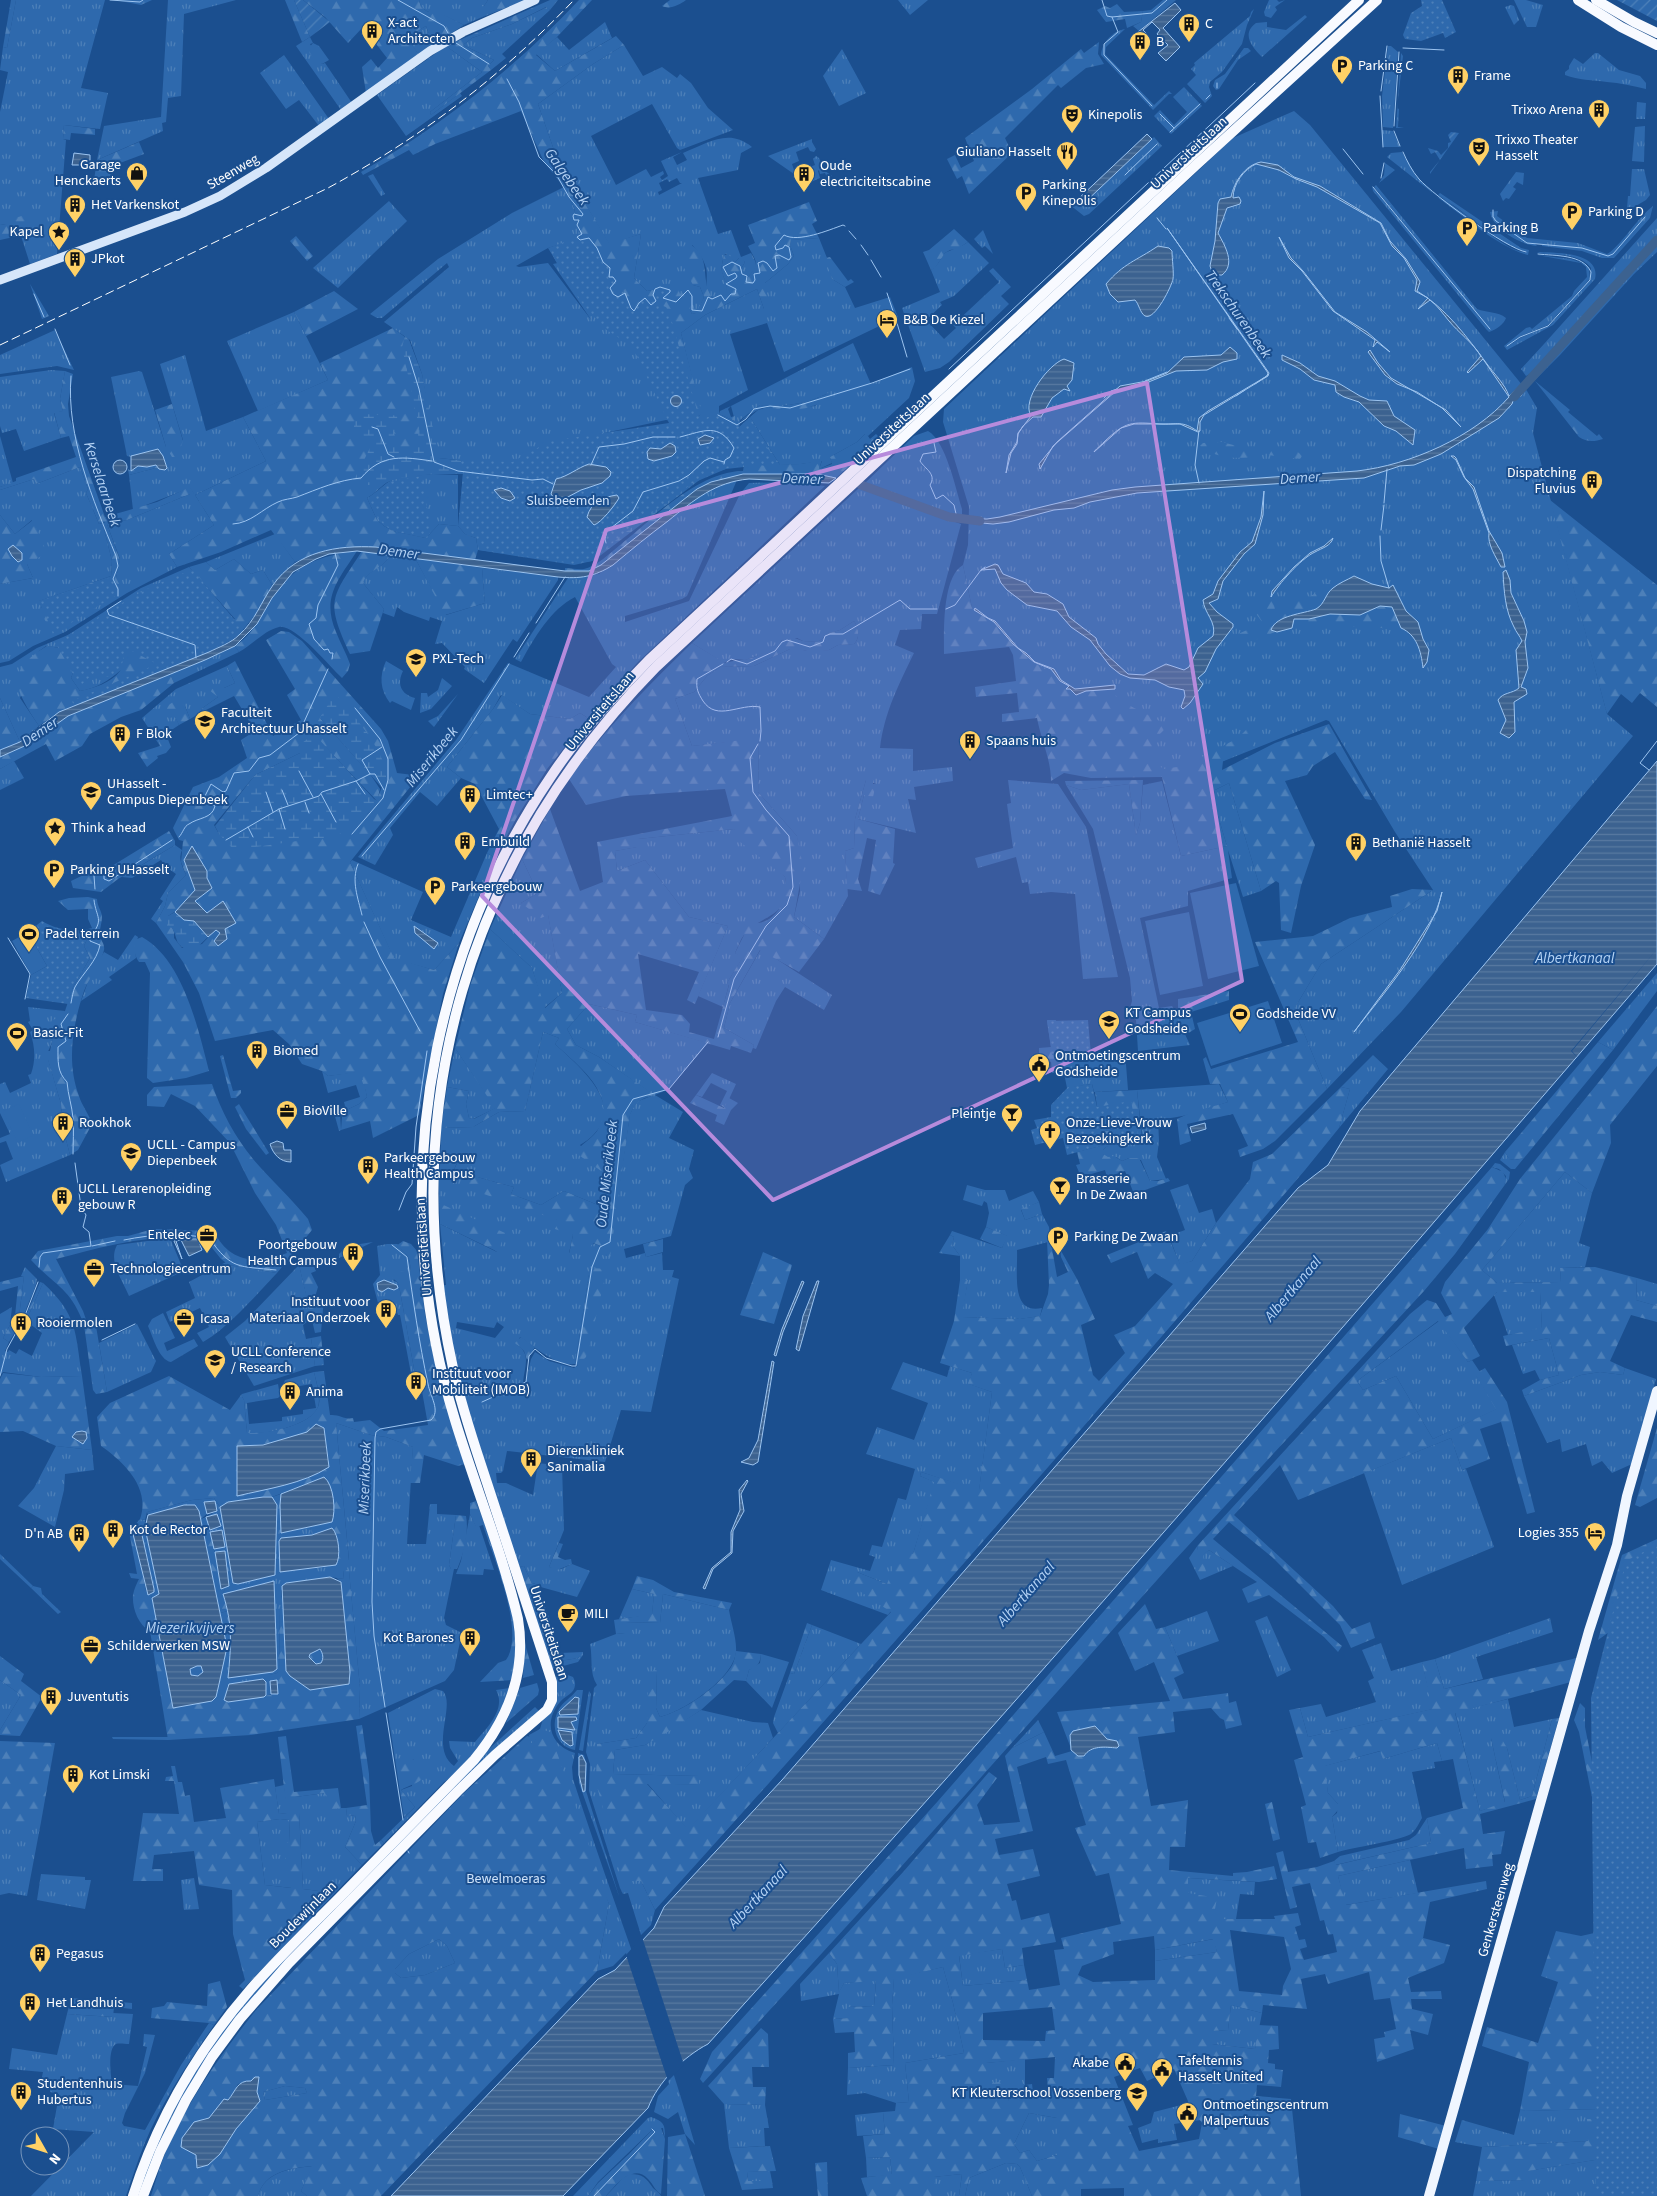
<svg xmlns="http://www.w3.org/2000/svg" width="1657" height="2196" viewBox="0 0 1657 2196" font-family="'Source Sans 3',sans-serif">
<style>
.grass{fill:url(#grass-tufts);fill-rule:evenodd}
.forest{fill:url(#forest-firs);fill-rule:evenodd}
.wetland{fill:url(#wetland-marsh)}
.park{fill:url(#park-dots)}
.garden{fill:url(#garden-furrows)}
.pitch{fill:#2e69ad}
.water{fill:url(#water-rules);stroke:#9cc4f0;fill-rule:evenodd}
.pier{fill:#1b4f8f}
.lines{fill:none;stroke-linecap:round;stroke-linejoin:round}
.stream{stroke:#9cc4f0;stroke-width:1}
.river{stroke:#3c6290;stroke-width:9}
.secondary{stroke:#d6e6fa;stroke-width:9}
.primary{stroke:#f0f6ff;stroke-width:10}
.trunk{stroke:#f8faff;stroke-width:10}
.rail{stroke:#fff;stroke-width:1;stroke-dasharray:9 4;stroke-linecap:butt}
.marked{fill:#b68bdc;fill-opacity:0.2;stroke:#b68bdc;stroke-width:4;stroke-linejoin:round}
.labels{text-anchor:middle;dominant-baseline:central;stroke-width:4;stroke-linejoin:round;paint-order:stroke}
.poi-label{font-size:14px;fill:#fff;stroke:#1b4f8f;text-anchor:start}
.street-label{font-size:14px;fill:#fff;stroke:#1b4f8f}
.park-label{font-size:14px;fill:#cfe3fa;stroke:#1b4f8f}
.water-label{font-size:15px;font-style:italic;fill:#b5d3f5;stroke:#1b4f8f}
</style>
<defs>
<pattern id="grass-tufts" width="24" height="20" patternUnits="userSpaceOnUse" patternTransform="scale(1.25)"><rect width="24" height="20" fill="#2e69ad"/><path d="M3 7l-1-3M5 7V3M7 7l1-3M15 17l-1-3M17 17v-4M19 17l1-3" fill="none" stroke="#4d80b9"/></pattern>
<pattern id="forest-firs" width="22" height="20" patternUnits="userSpaceOnUse" patternTransform="scale(1.25)"><rect width="22" height="20" fill="#2e69ad"/><path d="M5 1l3.5 6h-7zM16 11l3.5 6h-7z" fill="#4d80b9"/></pattern>
<pattern id="wetland-marsh" width="20" height="14" patternUnits="userSpaceOnUse" patternTransform="scale(1.25)"><rect width="20" height="14" fill="#2e69ad"/><path d="M1 5h8M5 5V1M11 12h8M15 12V8" fill="none" stroke="#4d80b9"/></pattern>
<pattern id="park-dots" width="8" height="8" patternUnits="userSpaceOnUse" patternTransform="scale(1.25)"><rect width="8" height="8" fill="#2e69ad"/><path d="M2 2h.1M6 6h.1" fill="none" stroke="#4d80b9" stroke-width="1.8" stroke-linecap="round"/></pattern>
<pattern id="garden-furrows" width="10" height="10" patternUnits="userSpaceOnUse" patternTransform="scale(1.25)"><rect width="10" height="10" fill="#2e69ad"/><path d="M-1 1l2-2M0 10L10 0M9 11l2-2" fill="none" stroke="#4d80b9"/></pattern>
<pattern id="water-rules" width="6" height="5" patternUnits="userSpaceOnUse" patternTransform="scale(1.25)"><rect width="6" height="5" fill="#3c6290"/><path d="M0 2.5h6" fill="none" stroke="#597aa1"/></pattern>
</defs>
<rect width="100%" height="100%" fill="#1b4f8f"/>
<g class="grass">
<path d="M16,0H105L81,88L108,93L100,129L64,125L63,139L66,140L57,254L30,264L21,236L32,233L6,220V224L0,225V112L8,72L0,70L3,47L7,48Z"/>
<path d="M168,0H236L184,14L181,96L168,98L166,122L162,123L163,131L97,160L104,126L161,117Z"/>
<path d="M419,0H488L480,12V18L464,25L431,9L428,12L421,7Z"/>
<path d="M898,0H928L910,15Z"/>
<path d="M1163,0H1176L1139,31L1133,26L1141,22L1143,11L1151,10Z"/>
<path d="M1269,0H1277L1279,2L1285,0L1275,7L1277,10L1271,18L1265,16L1264,12Z"/>
<path d="M1514,0H1526L1543,5L1536,27H1527Z"/>
<path d="M1511,5L1514,6L1519,20L1514,25L1505,7Z"/>
<path d="M547,7L550,10L502,54L506,58L491,70L488,66L494,60L463,45L472,38L512,24Z"/>
<path d="M1254,9L1247,25L1242,44L1222,72L1210,82L1209,87L1212,96L1205,103L1187,84L1196,75L1191,69L1195,65L1194,63L1250,16L1251,12Z"/>
<path d="M1305,15L1307,17L1262,57C1252,47 1241,34 1256,23L1267,22V27L1286,30Z"/>
<path d="M605,22L612,38L555,71L536,54L557,37L569,50Z"/>
<path d="M426,26L433,45L419,55L406,37Z"/>
<path d="M1125,29L1106,47L1105,54L1154,105L1169,91L1172,94H1169L1153,110L1101,55C1102,42 1113,31 1125,29Z"/>
<path d="M310,37L313,43L310,44L322,64L325,63L352,103L341,110L296,46Z"/>
<path d="M624,45L643,76L662,67L677,78L680,74L691,83L708,108L733,130L680,150L677,148L652,104L591,136L616,185L646,169L651,177L663,171L664,174L660,177L662,180L668,176L661,161L682,152L673,157L677,165L687,160L683,153C709,143 728,128 752,147L741,153L738,170L698,178L718,234L731,230L741,257L751,253C759,267 757,267 747,278L740,271L745,262L739,258L735,262L726,254L724,255C723,259 721,268 722,271C724,281 730,285 725,295L713,298C702,286 709,281 706,268C704,260 698,250 692,245L693,285L700,287L704,297L697,313L692,314L690,310L691,294L682,300L663,288L647,291L634,278L641,234L609,244L555,153L538,104L593,64ZM667,179L669,182L677,178L680,183H682L659,195L658,192L662,190L659,183Z"/>
<path d="M446,46L482,72L430,112L431,115L460,93L462,96L406,136L377,95Z"/>
<path d="M1388,46H1391L1398,52L1393,128L1383,127L1382,96Z"/>
<path d="M1244,48H1248L1251,51L1238,60L1219,89L1216,90L1213,86L1215,80L1225,74Z"/>
<path d="M842,49L866,93L839,106L823,76Z"/>
<path d="M1401,53L1403,56L1397,108L1399,109L1398,127L1404,128H1396Z"/>
<path d="M1595,53H1598L1619,70L1640,76L1646,83V89C1633,86 1620,83 1607,82C1592,80 1579,80 1565,75V72L1569,69V66L1574,58L1583,64Z"/>
<path d="M284,55L329,119L319,126L299,100L286,109L260,73Z"/>
<path d="M1184,87L1202,106L1171,134L1154,116L1160,110L1174,125L1187,112L1173,97Z"/>
<path d="M1637,102L1646,103L1645,119H1636Z"/>
<path d="M1294,111L1310,125L1527,391L1537,408L1533,433L1607,714L1633,736L1401,1012L1327,1089L1294,1009L1321,964L1433,890L1395,832L1329,721L1326,720L1199,771L1147,776L1018,650L995,625L972,608L963,565L968,545L969,507L943,422L944,409L1233,138Z"/>
<path d="M1645,126L1644,162L1632,161L1635,127Z"/>
<path d="M1382,130L1393,131L1400,147H1383Z"/>
<path d="M1154,137L1162,146L1089,214L1084,216L1070,205V203L1076,201L1081,206Z"/>
<path d="M812,139V142L816,149L814,152L810,151L808,147L796,152L799,161L792,164L795,173L794,174L768,156Z"/>
<path d="M1402,152L1416,176L1434,194L1387,157L1391,153Z"/>
<path d="M816,156L819,158L824,170L832,176L827,177L825,173L820,174L819,170L818,171L820,178L804,185L799,171L815,165L813,159Z"/>
<path d="M1385,163L1395,170L1379,183L1384,175Z"/>
<path d="M1632,169H1644L1650,195L1646,200L1629,210L1627,208L1628,196H1630Z"/>
<path d="M1516,172L1524,173L1523,185L1517,182L1513,187L1516,189L1509,199L1506,198L1503,201L1500,194Z"/>
<path d="M373,174L385,194L381,196L368,176Z"/>
<path d="M1376,185L1477,309C1486,313 1498,311 1506,318C1504,324 1496,330 1489,332L1486,329L1373,191L1372,186L1490,330L1374,187Z"/>
<path d="M564,187L574,208L581,238L548,248L516,266L519,267L548,263L592,321L553,264L594,255L620,306L669,315L699,416L701,414L681,333L705,315L757,289L764,309L765,283L788,264L794,256L790,245L791,240L819,238L827,258L832,279L845,287L855,308L890,297L898,317L784,372L767,323L730,334L748,390L719,406V414L735,421L731,406L853,343L871,384L912,367L915,381L909,398L868,436L865,434L857,442L830,457L832,463L819,469L822,461L801,464L780,465L750,417L758,410L768,407L785,410L815,406L829,393L807,402L782,406L760,405L740,420L739,432L666,420L552,444L512,466L439,458L436,455L422,374L410,340L384,322L449,267L447,263L382,318H377L370,314L438,259L512,213Z"/>
<path d="M1440,193L1521,248L1529,250L1528,255C1496,246 1464,216 1437,197C1465,206 1496,249 1527,253L1503,242L1438,195Z"/>
<path d="M389,201L407,221L338,288L313,268Z"/>
<path d="M1653,206L1650,218L1614,258H1602L1582,251L1542,246V244H1535L1537,246C1521,245 1493,229 1490,212L1498,211L1497,216L1527,238L1578,243L1607,254C1618,249 1639,216 1653,206Z"/>
<path d="M1657,218V237L1533,372L1526,376L1521,369L1544,344Z"/>
<path d="M983,230L993,254L985,246L982,248L974,239Z"/>
<path d="M968,242L989,263L954,296L940,302L942,305L926,320L944,339L956,328L953,325L999,282L989,271L993,268L1011,287L1001,296L1009,304L949,362L940,368L925,372L902,308L940,292L931,270C938,266 940,259 945,253C948,251 963,246 968,242Z"/>
<path d="M1657,245V252L1634,274L1560,355L1532,383L1536,375Z"/>
<path d="M1540,252C1557,253 1601,252 1595,279L1553,325L1507,350L1504,346L1526,328L1530,327L1532,329L1572,296L1574,291L1587,277L1586,267L1581,263L1537,255L1571,259L1585,264L1589,268L1590,279L1548,325L1521,336L1507,347L1520,338L1549,326L1591,279V268C1580,253 1554,255 1537,253Z"/>
<path d="M294,312L328,380L258,411L227,341Z"/>
<path d="M55,330L74,370L57,366L0,374V355Z"/>
<path d="M185,355L206,431L243,417L266,461L195,495L214,525L169,554L177,567L127,593L65,632L33,646L9,661L0,663V584L33,578L27,564L32,520L15,534L0,515V490L34,479L36,484L80,467L88,489L86,493L99,524L107,522L103,525L112,561L111,576L39,601L42,608L116,578L120,559L107,524L127,520L190,494H194L190,488L133,510L129,475L156,468L165,470L167,468L164,458L156,449L131,457L127,456L111,377L139,371L142,372L166,447L183,440L160,364Z"/>
<path d="M51,370L65,371L60,399L63,411L54,413L61,438L24,451L16,429L2,433L0,426V377Z"/>
<path d="M928,431C946,441 956,490 962,509V515H951L865,483L914,436Z"/>
<path d="M0,436L13,483L0,487Z"/>
<path d="M433,474L458,475V526L439,524L426,538L393,531L384,526L377,520L367,498C377,494 381,486 390,481C402,474 420,476 433,474Z"/>
<path d="M737,480L687,596L682,599L625,616V622L689,601L740,494L749,483L786,482L825,486L638,662L588,718L580,713L570,719L530,714L501,695L493,709L447,767L461,778L437,806L420,792L390,828L393,835L375,865L358,857L456,740L508,663L589,697L616,667L612,664L575,597C551,609 534,638 521,662L515,659L568,578L599,574L693,499L712,488Z"/>
<path d="M859,488L961,524L937,614H922L921,629L900,630L895,645L914,653C899,684 884,713 880,748L913,749V771L952,767L953,781L914,787L916,800L908,799L916,833L858,819L864,795L876,784L866,780L855,819L854,848L845,851L848,896L824,939L794,917L800,891L797,836L758,792L759,739L692,746L675,699L694,692L707,676L720,667L754,666L790,649H800L806,651L829,650L838,645L854,644C860,638 859,628 854,621L840,630L829,633L818,642L803,641L797,638L782,640L773,649L759,655L745,660L734,659L724,663L692,643Z"/>
<path d="M275,534L295,562L272,585L263,570L251,574L234,559L215,570L206,562Z"/>
<path d="M390,554L415,558L446,615L485,603L482,568L558,577V580L517,642L513,639L484,683L464,669L465,667L442,643L435,644L442,621L430,617L429,621L404,612L397,607L394,617L383,613L384,609L363,583C367,569 386,568 390,554Z"/>
<path d="M189,567L235,620L225,628L121,670C108,681 97,688 80,691L71,678L77,662L60,648L46,646L39,651L20,698L39,726L20,742L0,698V667L12,664L37,648L68,635L141,588Z"/>
<path d="M235,646L239,652L174,683L170,674L219,654Z"/>
<path d="M386,661L403,671C397,683 400,694 415,698L411,710L392,701L390,703C380,690 379,676 386,661Z"/>
<path d="M227,666L235,683L224,688H211L218,697L201,709L202,712L190,719L185,706L175,716L179,725L170,731L162,723H156L153,727L160,746L142,718L176,689Z"/>
<path d="M442,678L452,686L431,709L420,713L421,693H427L428,697L438,690Z"/>
<path d="M458,694L434,727L428,721L438,716Z"/>
<path d="M14,761L24,778L0,790V769Z"/>
<path d="M1008,780L1058,784L1086,827L1118,977L1083,979L1075,894L1051,892L1030,894L1028,882L1022,883L1016,857L978,868L975,858L1013,848L1007,804L1011,803Z"/>
<path d="M1162,781L1181,856L1227,846L1213,799L1215,790L1229,783L1261,891L1243,897L1228,850L1232,878L1188,891V906L1140,918L1159,1008L1172,1006L1190,1045L1138,1051L1136,1020L1129,1011L1132,1001L1130,978L1093,829L1066,785L1081,790L1129,784L1136,835L1140,823L1143,785Z"/>
<path d="M734,829L785,877C793,919 761,913 744,935C740,940 738,947 735,953L743,957L727,983L729,984L723,1007L698,996L728,926L689,917L645,860L617,871L615,851L637,847L638,839Z"/>
<path d="M175,845L182,850C178,859 182,866 186,875L168,893L165,906L156,923L151,919L163,901L160,899L176,874L166,867L161,860L132,878L122,877Z"/>
<path d="M487,853L495,858L459,943L434,970L394,959L350,862L352,860L423,892L411,920L451,937Z"/>
<path d="M522,859L538,893L521,903L548,914L562,993L544,1008L532,968L490,929Z"/>
<path d="M135,935L138,937L135,947L136,958L109,977L112,980L81,1001L89,979L104,952L118,960Z"/>
<path d="M761,949L832,995L824,1010L785,987L776,1001L756,1049L753,1048L754,1045L724,1028L730,1003Z"/>
<path d="M1657,973V991L1613,1050L1598,1042Z"/>
<path d="M589,1004L637,1015L635,1022L708,1043L669,1089L655,1095L683,1112L669,1138L694,1150L689,1169L693,1178L685,1185L671,1236L624,1249L626,1258L645,1253L646,1257L662,1253L663,1270H674L672,1277L679,1279L651,1412L621,1410L605,1462L507,1451L503,1471L501,1473H496L497,1483H506L533,1495L538,1463L562,1466L564,1530L549,1567L561,1569L572,1564L590,1571L577,1597L537,1586L535,1583L532,1584L524,1566L519,1567L466,1404L457,1371L443,1285H446L440,1224L497,1252L439,1203V1178H449C455,1172 454,1163 463,1158L441,1140V1128L473,1127L499,1112L525,1111L543,1032L559,1038L555,1044C575,1063 625,1102 595,1133C591,1138 585,1142 580,1145L611,1178L610,1210L564,1191L541,1205L511,1194L514,1187L477,1177L558,1220L573,1235L569,1253L592,1243L604,1247L609,1256L630,1114L636,1102L654,1095L599,1057L576,1045L567,1029ZM590,1268L578,1365L574,1368L549,1361L535,1352L531,1359L526,1381L523,1383C524,1368 532,1354 517,1345L520,1337C537,1348 555,1366 575,1364ZM457,1322L494,1328L497,1322L504,1327L495,1338L456,1328Z"/>
<path d="M28,1007L65,1011C53,1027 55,1046 42,1060L48,1059L61,1104L63,1128L70,1155L6,1182L0,1165L13,1159L6,1141L0,1143V1138L10,1134L0,1113V1084L5,1082L10,1093L31,1083L28,1075L31,1074C36,1060 35,1046 30,1032L33,1030L28,1022L30,1021Z"/>
<path d="M455,1048L496,1108L473,1119L469,1118L466,1104L469,1091L447,1087Z"/>
<path d="M1125,1052L1128,1090L1094,1092L1092,1084L1067,1088L1064,1073H1052L1051,1061L1090,1059L1091,1055Z"/>
<path d="M1373,1055L1388,1069L1339,1128L1350,1089L1341,1087Z"/>
<path d="M322,1071L328,1076L362,1071L367,1097L359,1104L340,1113L341,1130L339,1131L333,1109L345,1106L344,1102L360,1097L356,1085L328,1093Z"/>
<path d="M712,1073L736,1084L725,1108L720,1105L727,1091L711,1083L702,1097L696,1095Z"/>
<path d="M1219,1084L1228,1102C1205,1109 1182,1119 1158,1119L1159,1141L1157,1157L1166,1179L1150,1181L1141,1160L1129,1158L1122,1161L1116,1157H1105L1103,1154V1150L1106,1147L1142,1135L1137,1090Z"/>
<path d="M1505,1152L1509,1159L1515,1160L1524,1158L1515,1169H1511L1500,1160Z"/>
<path d="M1495,1163L1500,1164L1510,1172L1509,1179L1504,1186L1506,1176L1499,1169L1492,1167Z"/>
<path d="M1565,1172L1592,1193L1579,1243L1590,1247L1585,1267L1560,1268L1561,1282L1497,1283L1482,1270Z"/>
<path d="M1188,1184L1199,1213L1212,1209L1216,1223L1192,1261L1180,1265L1169,1236L1185,1230L1170,1190Z"/>
<path d="M967,1185L985,1190H1005L1009,1201L1033,1191L1039,1202L1021,1210L1025,1220L1042,1214L1049,1227L1050,1237L1047,1240L1048,1242L1017,1250C1018,1272 1010,1315 1042,1308L1040,1316L1020,1319L961,1317L968,1280H960V1256L952,1245L954,1237L950,1235L952,1231L1002,1248L1007,1236L986,1227L989,1213L987,1203L984,1201L982,1206L963,1200Z"/>
<path d="M170,1238L185,1274L184,1275L182,1272L129,1296C122,1279 108,1262 117,1245Z"/>
<path d="M387,1244H398L397,1246C409,1254 410,1259 411,1273L393,1280L398,1283L400,1291L416,1380L406,1382V1380L412,1379L400,1315H398L396,1309L392,1310L391,1301L378,1303L373,1284L380,1275L377,1246Z"/>
<path d="M226,1262L229,1265L277,1273C259,1292 226,1330 203,1342L197,1333L209,1327L200,1308L170,1322L166,1312L195,1298L189,1282Z"/>
<path d="M299,1265L312,1318L303,1325L306,1339L311,1338L315,1366L254,1386L225,1337L245,1321Z"/>
<path d="M25,1267L37,1279C35,1293 26,1304 24,1318L19,1317L24,1276H21Z"/>
<path d="M1637,1278L1657,1284V1306L1636,1300Z"/>
<path d="M43,1283C78,1315 75,1332 82,1376L41,1377L3,1372L0,1375V1314L12,1307L10,1325L3,1338L9,1342L5,1351L8,1352L9,1350L16,1354L19,1349L32,1356L42,1333L26,1321Z"/>
<path d="M1497,1292H1540L1542,1329L1508,1335L1494,1295Z"/>
<path d="M163,1313L175,1338L164,1343L167,1351L194,1339L198,1346L171,1362C159,1360 153,1337 148,1326L152,1319Z"/>
<path d="M1439,1321L1468,1362L1472,1360L1480,1372L1476,1375L1497,1409L1433,1439L1396,1376L1363,1390L1357,1381Z"/>
<path d="M137,1324L156,1361L151,1372L107,1392L99,1343Z"/>
<path d="M1549,1338L1559,1375L1540,1380L1535,1370L1523,1374L1512,1345Z"/>
<path d="M903,1362L947,1377L950,1366L972,1373L969,1384L992,1392L979,1491L921,1472L920,1476L935,1482L913,1554L887,1584L857,1572L891,1611L888,1615L821,1590L831,1560L870,1571L875,1557L869,1555L872,1545L882,1547L898,1498L906,1500L915,1469L866,1454L877,1427L914,1440L928,1403L891,1389Z"/>
<path d="M1625,1368L1656,1379L1632,1464L1612,1473L1602,1461L1592,1466L1586,1444L1562,1452L1560,1439L1547,1443L1524,1396L1581,1375L1600,1372L1623,1375Z"/>
<path d="M314,1372C316,1381 321,1398 318,1407C310,1426 265,1435 247,1433L244,1400L241,1395L242,1394L278,1384L280,1396L278,1398L247,1403L249,1424L282,1421V1417L303,1414V1410L316,1408L312,1384L287,1388L283,1385L285,1380Z"/>
<path d="M336,1423L371,1435L386,1437L413,1447L407,1544H426L430,1504H437V1514L456,1515L449,1565L451,1569H454L444,1618L446,1625L460,1632L461,1637L454,1670L445,1681L359,1719L360,1688L349,1571H343L344,1579L330,1577L286,1583L281,1591L283,1608L280,1609L279,1671L277,1673L270,1675L271,1694L264,1697L266,1694L263,1679L229,1684H219L227,1647L220,1613L228,1611L232,1636L228,1672L277,1669L274,1581L223,1594L225,1588L229,1585L225,1551L215,1552L214,1549L225,1547L222,1530L210,1532L211,1530L221,1527L217,1515L206,1517L217,1511L204,1502L207,1514L201,1519L199,1511L184,1505L148,1515L147,1512L192,1500L214,1498L220,1507L233,1583L238,1584L275,1575L277,1505L272,1497L281,1494L280,1505L281,1533L310,1527L312,1535L279,1542L280,1572L327,1567L349,1560Z"/>
<path d="M1451,1438L1462,1470L1466,1469L1494,1547L1402,1585L1364,1473Z"/>
<path d="M56,1446L92,1450L94,1470L65,1474L64,1490L55,1527L18,1506L34,1488Z"/>
<path d="M470,1514L476,1526L479,1525L494,1570L484,1569L483,1575L456,1574L461,1561Z"/>
<path d="M140,1519L145,1520V1528L159,1595L152,1598L150,1593L154,1589L153,1582L140,1526L133,1527Z"/>
<path d="M1198,1545L1197,1551L1202,1555L1209,1550L1233,1566L1200,1580L1189,1558Z"/>
<path d="M0,1554L33,1586L31,1588L0,1559Z"/>
<path d="M632,1589L654,1594L652,1615L619,1619Z"/>
<path d="M663,1594L729,1610C731,1623 737,1639 736,1652C733,1679 684,1711 660,1717L656,1708L657,1670L647,1723L636,1738L597,1744L635,1880L641,1881L655,1910L651,1925L641,1935L628,1893L623,1894L620,1888L589,1791L590,1764L586,1752L594,1688L597,1685C589,1673 593,1658 590,1644L616,1634L625,1633V1622L660,1623Z"/>
<path d="M530,1599H533L554,1662L578,1658L583,1655L578,1662L552,1669Z"/>
<path d="M1207,1611L1219,1641L1177,1656L1165,1627Z"/>
<path d="M1267,1616L1291,1670L1277,1677L1255,1621Z"/>
<path d="M1550,1618L1553,1632L1476,1657L1483,1679L1444,1689L1435,1659Z"/>
<path d="M812,1625L861,1644L778,1733L773,1723L774,1717L790,1673L794,1674Z"/>
<path d="M1381,1643L1391,1671L1422,1662L1433,1709L1308,1737L1300,1708L1321,1704L1326,1717L1376,1702L1368,1681L1374,1678L1362,1650Z"/>
<path d="M761,1654L789,1662L772,1708L746,1681L749,1670L760,1663Z"/>
<path d="M565,1674L573,1677C575,1681 576,1684 574,1689C572,1694 564,1697 560,1702C543,1722 550,1746 575,1753L572,1767L573,1779C612,1901 660,2021 695,2145L685,2134L678,2112L668,2119L654,2112L658,2096L669,2084L667,2076L626,1953L613,1966L597,1971L609,1904L536,1739L534,1744L531,1743L529,1735L540,1729L555,1677Z"/>
<path d="M0,1680L21,1695L0,1730Z"/>
<path d="M510,1688C498,1724 475,1761 444,1782L384,1843L381,1840L415,1807L401,1790L412,1786L414,1759H395L388,1713L435,1689L443,1691C456,1706 429,1748 454,1766L458,1761L450,1748L449,1741L475,1742C486,1729 507,1709 496,1690Z"/>
<path d="M577,1690H583L575,1750C557,1747 550,1727 558,1711C562,1702 571,1698 577,1690Z"/>
<path d="M589,1691L591,1694L583,1751L579,1750Z"/>
<path d="M1508,1699L1514,1727L1552,1719L1532,1796L1520,1800L1507,1748L1491,1738L1505,1803L1480,1811L1455,1712Z"/>
<path d="M535,1707L539,1711L225,2033L142,2190L138,2188L156,2143L179,2097L222,2030L268,1976L490,1748Z"/>
<path d="M701,1710L753,1722L768,1723L773,1738L688,1830L647,1783L699,1785V1776L613,1774L615,1750L645,1745Z"/>
<path d="M1038,1720L1044,1732L1012,1748Z"/>
<path d="M112,1737H168V1740L113,1739Z"/>
<path d="M1437,1743L1442,1761L1434,1762L1435,1768L1412,1772L1422,1818C1419,1823 1416,1830 1411,1834C1399,1841 1355,1847 1338,1852L1332,1817L1337,1813L1338,1804L1328,1793L1324,1766L1381,1751L1383,1759Z"/>
<path d="M578,1753L584,1755L587,1766L586,1791L619,1896L579,1783Z"/>
<path d="M284,1785L288,1813L279,1814L275,1787Z"/>
<path d="M325,1793L341,1808H346L347,1816L355,1815L356,1821L345,1847L362,1865L335,1893L303,1889L299,1813H295V1797Z"/>
<path d="M1427,1818L1431,1843L1335,1865L1334,1861L1340,1856L1409,1840L1416,1835Z"/>
<path d="M280,1819L289,1820L290,1842L286,1877H292V1888L265,1885L257,1822Z"/>
<path d="M0,1822H41L27,1896L9,1893L0,1895Z"/>
<path d="M1410,1860L1418,1893L1345,1905L1338,1876Z"/>
<path d="M41,1874L85,1877V1880H91L85,1909L37,1900Z"/>
<path d="M194,1878L199,1909L184,1910L181,1880Z"/>
<path d="M1188,1878L1255,1882L1254,1895L1240,1894L1236,1919H1223L1215,1909L1188,1893Z"/>
<path d="M439,1939L447,1946L455,1963L425,1975L401,1978L395,1973V1969L409,1954Z"/>
<path d="M1214,1939L1217,1952L1155,1961V1950Z"/>
<path d="M1002,1949L1005,1968L1024,1965L1027,1980L963,1986L959,1955Z"/>
<path d="M829,1953L837,1964L839,1992L844,1983L876,1980L874,2006L849,2007V2018L833,2019L839,1994L801,2001L800,1984Z"/>
<path d="M943,1967L953,2003L964,2053L905,2063L909,2102L896,2103L865,2093L847,2095L848,2068L894,2065L892,2005L894,1978Z"/>
<path d="M1231,2005L1262,2013L1255,2049L1212,2044V2031L1228,2030Z"/>
<path d="M113,2013L133,2014L129,2044C125,2044 119,2043 116,2044C107,2049 111,2076 112,2084L138,2086L147,2047L143,2046L144,2034L155,2035L145,2073L125,2113L122,2123L124,2126L145,2130L181,2065L209,2023L214,2025C188,2063 161,2103 144,2145C137,2162 132,2179 126,2196H31L94,2132L53,2129L59,2094L50,2092V2087L40,2086L43,2072L9,2069L12,2048L57,2055L67,2014L112,2017Z"/>
<path d="M1025,2059V2085L1032,2084L1033,2092H1036V2099L1009,2102L1008,2094L986,2084V2063Z"/>
<path d="M285,2086L305,2088L307,2093L265,2100L263,2092Z"/>
<path d="M1189,2103L1201,2120L1174,2124L1177,2140L1158,2143V2139L1142,2143L1138,2128L1151,2123L1154,2112Z"/>
<path d="M724,2104L765,2105L769,2128H764L765,2146L729,2148Z"/>
<path d="M1599,2109L1588,2141L1482,2147L1455,2142L1462,2120L1514,2135L1520,2111Z"/>
<path d="M883,2112L885,2134L857,2136L855,2115Z"/>
<path d="M1029,2113L1057,2118V2155L1037,2161L1029,2150L1020,2153L1014,2144Z"/>
<path d="M651,2117C665,2122 665,2125 665,2139L663,2128L653,2129L598,2182L588,2196H573L648,2118Z"/>
<path d="M890,2157L892,2175L867,2177L866,2158Z"/>
<path d="M1607,2158L1614,2196H1473L1476,2181L1526,2180L1527,2171Z"/>
<path d="M1006,2163L1017,2164L1020,2167L1032,2196H965L969,2178Z"/>
<path d="M313,2166L301,2191L307,2196H258C264,2172 291,2168 313,2166Z"/>
<path d="M770,2171L772,2181H748L747,2172Z"/>
<path d="M630,2174C643,2174 646,2178 653,2188C656,2191 660,2193 661,2196H606L623,2178Z"/>
<path d="M962,2174L959,2196H934L933,2177Z"/>
</g>
<g class="forest">
<path d="M11,0H16L7,48L3,47Z"/>
<path d="M115,0H152L141,5Z"/>
<path d="M285,0H294L310,37L302,42Z"/>
<path d="M303,0H419L421,7L428,12L431,8L464,25L433,45L426,26L407,37L419,55L366,93L362,67L371,59L378,68L387,58L363,27L348,43L325,17Z"/>
<path d="M488,0H526L480,18L479,7L484,6Z"/>
<path d="M550,0H558L550,10L546,7L512,24L472,38L463,45L494,60L488,66L491,70L431,115L430,112L482,72L446,46Z"/>
<path d="M579,0H592L557,37L536,55L555,71L616,36L624,45L593,64L538,104L555,153L609,243L641,234L634,278L647,291L663,288L678,289L680,294L687,290L692,298L690,310L692,314L696,313L704,297L700,287L693,285L682,264L680,251L683,246L689,244C713,255 699,283 713,298L724,295C730,285 724,281 722,272C721,268 723,259 724,255H729L735,262L740,257L745,262L740,271L747,278C760,263 757,263 748,246L755,243L748,225L809,202L817,221L812,224L819,238L791,240L790,245L794,256L788,264L765,283L769,308L764,309L757,289L705,315L681,333L702,414L699,416L620,306L594,255L556,261L548,248L581,238L574,208L564,187L544,162L521,111L435,144L413,155L409,150L363,175L361,172C442,125 515,68 579,0Z"/>
<path d="M670,0H686C679,5 670,10 662,6Z"/>
<path d="M1117,4L1124,12L1143,11L1141,22L1127,28L1125,19L1106,22L1097,10L1105,6L1110,8Z"/>
<path d="M1099,42L1098,54L1104,64L1086,68L1061,88L1058,85L1005,138L1012,153L969,194L962,176L957,179L947,159L955,155L961,168L974,161L965,138L1032,89L1081,49L1084,53Z"/>
<path d="M313,43L319,46L329,60L322,64L310,54L308,49Z"/>
<path d="M64,125L95,129V135L71,133L70,140L63,139Z"/>
<path d="M139,142L144,154L112,166L113,177L94,180L97,160Z"/>
<path d="M35,214V220L32,233L0,240V225L6,224V219Z"/>
<path d="M954,229L968,242L957,249L950,250L945,253L935,268L931,270L923,252L929,250Z"/>
<path d="M296,236L313,256L307,261L290,241Z"/>
<path d="M830,257L848,281L851,279L854,282L845,287L832,279L825,258Z"/>
<path d="M30,284L49,316L42,319Z"/>
<path d="M334,291L358,309L306,336L294,312Z"/>
<path d="M393,328L409,340L419,369L432,474C419,476 400,474 389,481C381,486 376,493 367,498L377,520L384,526L393,531L426,538L439,524L458,526L465,534L476,538L478,550L475,560L396,549L322,551L295,562L271,530L221,552L177,567L169,554L214,525L195,495L190,494L127,520L107,524L120,560L116,578L123,591L52,632L39,610L42,608L38,601L111,576L112,561L103,525L105,522L99,524L86,493L88,489L80,467L36,484L34,479L0,490V487L16,481V478L76,457L69,436L61,438L54,412L63,411L60,399L65,371L73,374L68,404L69,416L105,517L157,502L190,487L195,495L266,461L243,417L328,380L320,363Z"/>
<path d="M1535,381L1570,410L1568,412L1597,436L1599,434L1603,439C1594,442 1586,442 1579,437Z"/>
<path d="M829,393L832,399C817,405 799,412 783,410C778,410 772,407 767,407C757,408 749,417 740,421L760,405L782,406L807,402Z"/>
<path d="M172,404L183,441L177,457H172L166,447L155,410Z"/>
<path d="M731,406L728,409L731,417L735,416V421L719,414L720,411Z"/>
<path d="M866,433L870,439L876,434L880,438L836,478L817,474H743L697,489L601,566L589,571H565V568C571,568 579,570 584,569C597,566 610,553 620,545C654,518 697,472 743,471L744,465L801,464L822,460L819,469L832,464L830,457L857,442Z"/>
<path d="M1222,442L1252,450L1256,452V456C1239,460 1214,458 1200,446L1203,443Z"/>
<path d="M1271,447C1282,447 1295,447 1302,456L1300,459L1268,455L1267,452Z"/>
<path d="M156,465L159,469L156,468L129,475L128,469L131,471L138,466L147,467Z"/>
<path d="M1550,500L1657,585V707L1640,693L1632,703L1621,694L1607,714Z"/>
<path d="M0,515L15,534L33,520L47,553L27,564L33,578L0,584Z"/>
<path d="M357,551C339,579 321,597 336,632C340,642 346,653 350,664L348,671L342,678C330,667 295,624 279,627C265,630 252,645 239,652L235,646C253,634 262,615 273,597C293,565 321,555 357,551Z"/>
<path d="M362,551L390,554C386,568 368,569 363,583L384,609L370,651L350,654C325,599 331,599 362,551Z"/>
<path d="M415,558L482,568L485,603L445,615Z"/>
<path d="M234,559L251,574L263,570L272,585L258,611L239,635L59,712L39,726C16,691 3,672 47,646L60,648L77,662L71,678L80,691C94,688 111,683 120,671C124,665 124,654 125,647L225,628L235,619L189,567L206,562L215,570Z"/>
<path d="M963,565L972,608L994,622L1013,644L1034,662L1054,675L1070,689L1082,694L1086,691L1111,689C1123,709 1150,711 1167,727C1150,743 1146,752 1163,769L1198,764L1202,757L1238,738L1253,723L1266,724L1256,730L1252,748L1223,761L1222,770L1275,743L1329,724L1372,800L1365,799L1335,752L1313,766L1307,775L1285,781L1315,845L1301,886L1291,933L1281,930L1279,883L1276,881L1261,891L1229,783L1215,790L1213,799L1227,846L1181,856L1162,777L1091,778L1064,773L1051,781C1051,759 1041,740 1037,718L1002,722V714L1019,712L1017,693L976,697L975,687L1016,681L1013,655L1009,647L944,654C944,631 942,577 963,565Z"/>
<path d="M1327,583L1338,585C1318,598 1329,611 1296,614L1300,620L1330,614L1360,615L1380,606L1392,607L1399,624V632L1373,626L1346,627L1306,624L1288,627L1255,640L1241,637L1238,634L1254,627L1265,626L1252,608C1259,601 1263,595 1273,597L1275,610L1281,611C1294,596 1311,603 1327,583Z"/>
<path d="M854,621C859,628 860,638 854,644L838,645L829,650L816,652L790,649L754,666L720,667L707,676L694,692L675,699L692,746L759,738L758,792L797,836L803,867L794,917L824,939L799,972L760,950L730,1003L724,1028L754,1045L751,1053L731,1046L730,1050L635,1022L637,1015L589,1004L567,1029L576,1045L599,1057L655,1095C640,1099 636,1101 630,1115L610,1257L602,1255L604,1247L593,1243L590,1247L569,1254L573,1235L555,1229L557,1220L464,1187L469,1178L477,1177L514,1187L511,1194L541,1205L564,1191L610,1210L611,1178L576,1153C581,1143 591,1140 597,1131C620,1095 577,1065 555,1044L559,1038L543,1032L525,1111L499,1112L473,1127L441,1128L447,1087L469,1091L466,1104L469,1118L474,1119L495,1108L455,1048L470,986L490,929L532,968L545,1008L562,993L548,915L541,918L521,903L538,893L522,859L550,809L580,891L603,882L597,842L732,816L725,789L626,796L586,805L569,779C605,729 648,686 692,643L725,663C733,660 740,661 748,659C766,653 774,645 789,636L803,641L818,642L829,633L840,630ZM734,829L739,841L785,877C789,896 779,920 758,923C753,924 747,923 742,923L744,935L735,953L742,958L727,983L729,985L714,1039L689,1032L690,1024L682,1015L646,1010L638,954L699,972L687,1000L695,1004L728,926L689,917L645,860L617,871L615,851L638,847V839Z"/>
<path d="M281,631L289,632L302,641L381,729L388,741L397,773L413,775L415,781L350,862L394,958L434,970L459,943L443,994L419,1115L373,1138L370,1121L341,1130L342,1117L340,1113L359,1104L367,1097L361,1072L328,1076L322,1071L302,1064L289,1044L273,1030L215,1041L199,993L183,962L156,923L165,906L168,893L186,875L181,862L183,841L179,840L173,828L193,787L219,777L247,758L241,740L255,731L234,696L202,712L201,709L218,697L209,690L211,688H224L235,683L227,666L235,661L273,736L301,720L287,695L295,689L266,640ZM320,718L373,744L382,761L386,777L378,797L380,789L370,774ZM313,734L377,801L367,814L219,834L214,825L255,775L300,753ZM192,847L207,871V878L212,887L195,901L207,913L227,939L214,941L220,933L216,929L202,944L182,948L174,938V932L168,916L179,909L195,890L184,860Z"/>
<path d="M170,674L174,683L141,710L121,717L90,734L82,746L55,761L46,744L0,769V757L29,744L68,716Z"/>
<path d="M502,695L530,714L570,719L580,713L588,718L547,769L517,817L495,858L487,853L499,829L475,784L461,778L447,767L493,709Z"/>
<path d="M0,698L20,742L1,750L0,748Z"/>
<path d="M176,700L185,706L190,719L179,725L175,717L169,718L166,715L167,706Z"/>
<path d="M162,722L167,726L170,731L167,737L171,747L166,753L157,756L158,758L147,767L138,753L160,746L153,726L156,723Z"/>
<path d="M866,780H873V784H876L873,797L864,795L858,819L895,829L893,863L895,864L880,895L868,891L876,840L867,838L858,879L862,891L847,889L845,851L854,848L855,819Z"/>
<path d="M1143,780L1140,823L1136,835L1129,784L1081,790L1066,785L1065,781Z"/>
<path d="M169,831L175,841V845L118,879L101,892L73,888L71,881L96,869H107Z"/>
<path d="M1412,889L1433,890L1321,964L1294,1009L1327,1089L1275,1141L1263,1149L1240,1157L1238,1150L1248,1146L1233,1114L1187,1124L1191,1141L1180,1145L1177,1119L1190,1113L1228,1102L1220,1084H1210L1203,1059L1206,1057L1211,1069L1298,1042L1255,942L1313,936L1350,918L1392,907L1390,896Z"/>
<path d="M88,897L97,899C97,906 102,911 102,917C102,924 99,929 100,936C101,941 105,944 104,950C101,964 89,977 84,991C73,1024 66,1062 79,1096C82,1106 89,1114 92,1124L78,1150L70,1155L63,1128L61,1104L48,1060H42V1051H50L54,1032H44L43,1024L60,1017L61,1013L65,1011L73,987L90,958L84,946L92,928L88,919V909L68,910L58,901L69,898Z"/>
<path d="M142,937C183,960 198,1028 209,1071L186,1078L153,1083L147,1078L150,973L145,962H139C134,956 133,946 137,939Z"/>
<path d="M1229,991V1000L1191,1012L1195,1029L1185,1035L1178,1020V999Z"/>
<path d="M1657,1006V1066L1610,1125L1611,1143L1592,1193L1565,1172L1482,1270L1497,1283L1561,1282L1560,1268L1595,1267L1637,1278L1636,1300L1657,1306V1322L1631,1315L1610,1361L1625,1368L1623,1375L1600,1372L1581,1375L1524,1396L1522,1390L1540,1380L1559,1375L1549,1338L1506,1346L1503,1336L1542,1328L1540,1292H1497L1464,1328L1480,1356L1468,1362L1438,1321L1357,1381L1363,1390L1396,1376L1433,1439L1496,1409L1475,1374L1485,1368L1507,1402L1535,1512L1527,1514L1501,1422L1480,1429L1490,1459L1462,1470L1451,1438L1298,1500L1280,1465L1234,1515L1333,1606L1352,1629L1370,1622L1375,1638L1351,1648L1340,1625L1272,1557L1229,1522L1213,1539L1342,1646L1338,1652L1324,1637L1269,1595L1248,1603L1242,1589L1257,1582L1209,1550L1203,1555L1206,1572L1198,1574L1195,1561L1198,1545L1410,1314L1427,1300L1436,1303L1445,1317L1452,1314L1441,1293L1445,1282L1488,1229L1520,1179L1602,1078Z"/>
<path d="M1047,1020H1056L1052,1038L1056,1056L1091,1055L1090,1059L1047,1062L1046,1058H1039V1048L1051,1047Z"/>
<path d="M1598,1042L1613,1050L1524,1158L1515,1160L1509,1159L1505,1152Z"/>
<path d="M223,1055L233,1091L241,1090V1093L236,1098H231L220,1056Z"/>
<path d="M212,1084C221,1111 235,1137 253,1159C270,1179 291,1198 308,1219L312,1230L277,1273L229,1265L221,1259L205,1239C156,1232 104,1246 56,1259L83,1311L89,1328L96,1326L107,1392L96,1394L93,1390L84,1325C71,1288 55,1286 31,1260L38,1251L117,1236H128L153,1229L214,1231C228,1262 258,1266 287,1253L276,1225L255,1193L230,1143L195,1106L171,1094L164,1107L147,1106V1095L154,1087Z"/>
<path d="M1341,1087L1350,1089L1339,1128L1305,1170C1091,1420 875,1666 655,1910L641,1881H623L596,1783L597,1744L636,1738L647,1723L648,1672L657,1670L656,1708L660,1717C685,1710 717,1688 731,1667C734,1663 735,1656 736,1651L761,1654C760,1663 758,1667 749,1670L746,1681L734,1680L701,1710L663,1735L645,1745L615,1750L613,1774L699,1776V1785L647,1784L688,1829L891,1612L849,1584L857,1572L887,1584L900,1551L913,1554L934,1482L920,1476L921,1472L979,1490L992,1392L968,1384L972,1373L940,1363L954,1321L960,1280H968L962,1317L1019,1319L1040,1316L1048,1294L1049,1285L1047,1240L1050,1237L1057,1277L1068,1272L1061,1257L1060,1249L1077,1279L1095,1319L1081,1325L1093,1375L1099,1381L1125,1353L1114,1335L1135,1326L1173,1284L1155,1273L1148,1279L1137,1252L1111,1263L1107,1255L1166,1231L1180,1264L1192,1261L1216,1223L1250,1179L1253,1162L1272,1154Z"/>
<path d="M1137,1090L1142,1140L1106,1147L1103,1150V1154L1108,1157L1114,1156L1122,1161L1129,1158H1139L1150,1181H1158L1168,1178L1170,1181L1134,1194L1125,1171L1107,1177L1105,1170L1081,1177L1076,1165L1080,1164L1077,1152L1104,1145L1101,1132L1115,1129L1116,1139L1138,1136L1097,1107L1095,1092Z"/>
<path d="M696,1095L724,1108L729,1098L738,1103L731,1110L724,1125L715,1121L717,1115L690,1103Z"/>
<path d="M239,1104L269,1153L266,1155L246,1129L235,1107Z"/>
<path d="M441,1140L469,1154L467,1160L462,1158C454,1163 455,1172 449,1178H439Z"/>
<path d="M1492,1167L1503,1172L1506,1179L1504,1186L1455,1254L1424,1291L1174,1561L900,1868L703,2083L700,2079L712,2052L938,1801Z"/>
<path d="M1039,1202L1042,1214L1025,1220L1021,1209Z"/>
<path d="M439,1203L505,1233L498,1252L440,1224Z"/>
<path d="M986,1227L1008,1236L1002,1248L980,1239Z"/>
<path d="M950,1235L954,1237L952,1245L960,1256L939,1253Z"/>
<path d="M663,1239V1252L646,1257L643,1244Z"/>
<path d="M403,1241L411,1244L417,1251L425,1314L433,1354L465,1464L458,1466L424,1455L420,1483H410L413,1447L386,1437L371,1435L336,1423L349,1561L336,1565C341,1557 339,1535 332,1528L312,1535L310,1527L332,1522L324,1477L272,1497L228,1502L220,1507L214,1498L192,1500L147,1512L145,1520L140,1519C151,1488 124,1462 101,1446L97,1417L110,1403L169,1376L230,1410L241,1395L244,1400L247,1433H249C268,1433 308,1427 318,1407C322,1399 316,1381 314,1372L324,1371L330,1415C339,1414 345,1420 353,1418L354,1422L370,1420L384,1431L428,1425L420,1380H416L400,1291L398,1283L392,1277L399,1271L411,1273C410,1258 409,1254 396,1246ZM324,1429L329,1461L249,1445C271,1446 300,1433 324,1429Z"/>
<path d="M373,1242L339,1258V1254L347,1246Z"/>
<path d="M763,1252L792,1265L774,1324L740,1315Z"/>
<path d="M311,1259L316,1271L311,1273L318,1287L315,1297L324,1298L321,1332L315,1333L299,1265Z"/>
<path d="M590,1268L607,1269L588,1351L586,1357L578,1365L575,1364Z"/>
<path d="M24,1276L19,1317L15,1316L18,1286L0,1291V1282Z"/>
<path d="M40,1282L43,1283L26,1321L24,1320Z"/>
<path d="M10,1325L18,1327L9,1342L3,1338Z"/>
<path d="M321,1336L324,1365L315,1366L311,1338Z"/>
<path d="M521,1337L535,1347L527,1360L524,1351L515,1343Z"/>
<path d="M3,1373L41,1377L82,1376L92,1450L56,1446L23,1431L0,1432V1379Z"/>
<path d="M1657,1428V1498L1640,1507L1635,1505Z"/>
<path d="M476,1501C491,1542 517,1603 517,1645C517,1657 514,1669 512,1680L480,1682L498,1663L506,1660C526,1632 493,1557 483,1525L476,1527L470,1514V1503Z"/>
<path d="M456,1515L466,1516C469,1532 464,1554 457,1569H451L449,1565Z"/>
<path d="M206,1517L211,1530L221,1588H225L223,1594L228,1611L220,1613L201,1519Z"/>
<path d="M128,1526L133,1527L146,1591L150,1593L152,1598L173,1708L216,1697L219,1684H229L227,1687L228,1702L275,1694L277,1680L270,1681L269,1675L277,1673L279,1670L280,1609L283,1608L290,1676L310,1690L345,1619L341,1582L337,1578L344,1579L343,1570H349L360,1688L359,1719L251,1735L168,1740L150,1631C138,1625 132,1608 133,1595C134,1589 137,1583 139,1579L131,1578L129,1573L137,1574Z"/>
<path d="M1657,1539V1615L1650,1603L1598,1640L1622,1555Z"/>
<path d="M559,1543L563,1544L558,1557L565,1560L571,1559L572,1564L557,1570L549,1567Z"/>
<path d="M524,1566L532,1584L536,1583L550,1620L545,1622L553,1646L556,1645L560,1653L583,1652V1655L578,1658L554,1662L533,1599H530L519,1567Z"/>
<path d="M637,1576L653,1580L674,1592L732,1603L729,1610L663,1594L660,1623L625,1622V1633L616,1634L614,1620L652,1614L654,1594L632,1589Z"/>
<path d="M33,1586L41,1588L42,1594L61,1612L58,1614L31,1588Z"/>
<path d="M1145,1604L1156,1629L1165,1627L1184,1673L1174,1678L1183,1699L1228,1693L1229,1703L1236,1701L1242,1725L1226,1729L1224,1720L1220,1718L1211,1708L1173,1712L1175,1732L1138,1737L1151,1806L1188,1800L1185,1847H1170L1169,1870L1233,1876V1873L1247,1872L1274,1866L1277,1879L1259,1882L1188,1878V1893L1217,1898L1215,1909L1223,1910V1919H1275L1274,1916L1298,1913L1301,1925L1295,1927L1299,1940L1305,1939L1307,1947L1300,1949L1304,1960L1337,1952L1333,1934L1328,1935L1324,1920L1320,1921L1310,1883L1292,1887L1297,1907L1290,1909L1276,1853L1283,1851L1288,1872L1317,1867L1334,1861L1336,1865L1431,1843L1427,1818L1463,1808L1453,1759L1442,1761L1437,1743L1383,1759L1380,1751L1325,1766L1328,1793L1338,1804L1339,1809L1332,1817L1338,1852L1320,1858L1316,1842L1308,1843L1301,1807L1306,1805L1294,1760L1303,1757L1289,1710L1300,1708L1308,1737L1432,1709L1422,1662L1435,1659L1444,1689L1577,1658L1571,1682L1455,1713L1480,1811L1505,1802L1491,1738L1500,1736L1507,1748L1520,1800L1532,1796L1552,1719L1559,1718L1536,1799L1480,1814L1483,1834L1505,1831L1501,1854L1492,1855L1493,1866L1466,1869L1464,1848L1338,1876L1346,1905L1486,1881L1487,1889L1430,1902L1423,1938L1450,1945L1444,1963L1408,1978L1411,1992L1441,1991L1442,1999H1411L1412,2009L1433,2014L1428,2035L1410,2030L1414,2049L1377,2062L1374,2039L1385,2037L1384,2032L1396,2029L1390,1998L1374,2000L1369,1972L1328,1984L1325,1974L1301,1979L1307,2009L1263,2005L1262,2013L1231,2005L1228,2030L1212,2031V2044L1255,2049L1258,2025L1278,2026L1279,2049L1269,2050L1268,2063L1275,2064V2069L1283,2070L1281,2087L1257,2085L1256,2096L1291,2099L1301,2196H1124V2188L1081,2189V2196H1032L1020,2167L1017,2164L1006,2163L969,2178L965,2196H959L962,2174L934,2177V2196H867L861,2178L892,2174L890,2157L866,2158L863,2136L885,2134L883,2112L895,2111L896,2103L909,2102L905,2063L964,2053L953,2003L943,1967L894,1979L892,2005L894,2065L848,2068V2053L855,2052L854,2032L835,2033L833,2019L849,2018L848,2007L874,2006L876,1981L844,1983L839,1993L837,1964L829,1953L904,1871L989,1772L997,1778L977,1805L984,1825L1020,1822L1005,1756L1012,1748L1044,1732L1055,1756L1072,1751L1057,1712L1170,1701L1154,1662L1135,1671L1118,1633ZM1046,1757L1048,1764L1066,1760L1086,1825L1075,1828L1096,1876L1109,1873L1121,1924L1061,1938L1064,1949L1054,1950L1060,1985L1029,1990L1027,1980L963,1986L959,1956L1002,1949L1005,1968L1024,1965L1022,1948L1056,1942L1049,1913L1021,1920L1016,1900L1012,1901L1007,1884L1040,1876L1033,1849L999,1855L995,1839L1033,1831L1017,1767ZM1230,1930L1284,1937L1291,1969L1283,1986L1282,1995L1239,1991ZM1154,1936L1155,1950L1213,1939L1217,1952L1155,1961V1980L1093,1982L1078,1975L1082,1966L1114,1954L1113,1942ZM1052,2007L1055,2030L1046,2031L1045,2041L983,2040V2013ZM1055,2057L1054,2078H1047L1048,2091L1036,2092L1035,2099L1009,2101L1005,2081L987,2084L986,2063ZM1140,2068L1147,2081L1174,2069L1191,2108L1202,2123L1199,2139L1139,2151L1128,2126L1133,2125L1114,2077ZM1029,2113L1057,2118V2155L1037,2161L1029,2150L1020,2153L1014,2144Z"/>
<path d="M807,1623L812,1625L794,1674L790,1673Z"/>
<path d="M525,1644L534,1675L523,1678Z"/>
<circle cx="317" cy="1657" r="7"/>
<path d="M0,1656L24,1674L21,1681L42,1697L20,1736L0,1735V1730L21,1695L0,1680Z"/>
<path d="M197,1666H201L203,1672L198,1676L191,1675L190,1669Z"/>
<path d="M537,1683L539,1690L538,1695L506,1723L520,1688Z"/>
<path d="M1580,1703L1585,1708V1727L1609,1847L1593,1802L1579,1732L1574,1720Z"/>
<path d="M362,1725L369,1774L371,1831L375,1845L381,1840L384,1843L362,1865L345,1847L356,1821L355,1815L347,1816L346,1808L367,1805L356,1726Z"/>
<path d="M540,1729L550,1732L609,1904L597,1971L381,2196H307L301,2191L312,2166C290,2168 264,2172 258,2196H151C155,2183 159,2169 164,2156C186,2103 221,2054 256,2010L464,1793L527,1736L531,1737V1743H534L538,1731ZM439,1939L447,1946L455,1963L425,1975L401,1978L395,1973V1969L409,1954ZM251,2081L260,2101L236,2129L220,2154L197,2168L196,2155L190,2150L203,2119L209,2118L219,2105L232,2096L238,2084ZM285,2086L305,2088L307,2093L265,2100L263,2092Z"/>
<path d="M286,1736L294,1792L338,1788L341,1808L328,1810L325,1793L295,1797V1812H299L303,1889L335,1893L243,1989L239,1986L245,1980L233,1934L232,1890L199,1885L194,1851L154,1855L152,1869H163V1881H133L143,1813L179,1814L174,1781H165L166,1777L173,1776L171,1766H175L178,1782H182L185,1796L190,1795L194,1822L226,1818L220,1788L274,1779L279,1814L287,1813L278,1737ZM280,1819L289,1820L290,1842L285,1843V1877H292L291,1888L265,1885L257,1822Z"/>
<path d="M0,1741L55,1743L41,1822H0Z"/>
<path d="M404,1758L420,1760C434,1782 414,1782 401,1790L415,1807L404,1817L395,1759Z"/>
<path d="M1272,1802L1280,1839L1273,1841L1265,1804Z"/>
<path d="M1612,1929L1599,2109L1520,2111L1529,2062L1482,2046L1487,2027L1538,2043L1558,1982L1541,1976L1556,1931L1581,1936Z"/>
<path d="M220,1981L227,2007L214,2025L209,2023L151,2018L152,2008L164,2006L167,2002L207,2006L208,1984Z"/>
<path d="M71,1998L132,2003V2009L114,2007L113,2017L67,2014Z"/>
<path d="M761,2028L768,2034L769,2067H752L753,2087H766L765,2105L724,2104L708,2086Z"/>
<path d="M1400,2114L1446,2126L1439,2149L1398,2137Z"/>
<path d="M1587,2119H1597L1607,2158L1528,2171L1527,2180L1476,2181L1482,2147L1588,2141Z"/>
<path d="M660,2125L665,2139L661,2194C654,2190 654,2185 648,2179C633,2163 616,2185 606,2196H588L598,2183L629,2154L653,2129Z"/>
<path d="M685,2134L705,2196H667L668,2137Z"/>
<path d="M770,2146L776,2171L747,2172L748,2181H772L773,2188L742,2190L729,2148Z"/>
<path d="M827,2162L828,2196H818L815,2163Z"/>
</g>
<g class="wetland">
<path d="M405,336L409,340L422,374L439,458L512,466L739,432L750,417L780,465H744V467L726,469L706,475L601,555L592,561L574,565L478,550L476,538L465,534L458,526L463,474H433L400,478L377,485H359L353,482L372,444L370,438C352,434 351,428 358,412C371,417 383,413 397,416L398,428L394,432L397,447L406,453L412,452L417,446L419,427L402,347Z"/>
<path d="M335,693C351,712 387,752 386,777C386,781 384,785 383,789L320,718Z"/>
<path d="M314,734L374,799L378,801L367,814L334,838H318L234,850L219,834L215,826L255,775L300,753L298,746Z"/>
<path d="M175,912L184,920L194,921L208,937L192,952C172,943 180,942 172,928L167,926L168,916Z"/>
</g>
<g class="park">
<path d="M1421,0H1442L1456,32L1445,38L1443,33L1421,41L1405,39L1403,35L1411,13L1422,6Z"/>
<path d="M577,237L589,240L595,246L599,255L609,267L610,276L614,279V293L618,295L624,291L626,300L630,303L632,307H635L642,299L647,305L655,300L653,293L657,289L662,288L668,291L659,301L661,305L668,308L700,421L717,413L739,427L750,417L778,466L746,465L728,468L693,483L623,534L592,561L574,564L479,550L477,538L465,534L462,527L459,526L463,472L461,467V459L512,462L550,441L669,423L632,346L605,329L581,302L564,277L549,248Z"/>
<path d="M422,476L431,531L427,538C391,530 384,535 368,498L389,482Z"/>
<path d="M193,570L243,631L232,640L209,652L75,708L72,701L157,664L126,648C123,661 121,678 104,677C100,676 97,675 92,675L80,686L55,642C101,618 143,585 193,570Z"/>
<path d="M113,577L121,592L53,634L40,601Z"/>
<path d="M42,921C57,930 76,933 92,928L84,946L90,958L73,987L68,1004L26,998L31,975L47,966L28,932Z"/>
<path d="M1088,1020L1091,1055H1052L1047,1021Z"/>
<path d="M1092,1084L1097,1107L1131,1101L1138,1136L1117,1139L1114,1129L1101,1132L1104,1145L1067,1155L1063,1138L1035,1145L1031,1130L1037,1128L1034,1120L1051,1117V1105L1068,1087Z"/>
<path d="M1657,1545V2196H1596L1591,1698L1626,1561Z"/>
</g>
<g class="garden">
<path d="M294,0H303L330,22L310,37Z"/>
<path d="M1617,0H1657V21Z"/>
<path d="M1451,132L1459,133L1430,174V172L1440,160L1435,152L1431,154L1428,148L1438,151L1441,155L1448,148V143L1451,142L1448,135Z"/>
</g>
<g class="pitch">
<path d="M1236,883L1259,966L1208,979L1190,893Z"/>
<path d="M1189,912L1203,986L1160,995L1145,921Z"/>
<path d="M28,932L47,966L31,975L12,941Z"/>
<path d="M1268,1001L1282,1043L1211,1066L1197,1023Z"/>
<path d="M19,1104L33,1135L18,1143L3,1111Z"/>
</g>
<g class="water">
<path d="M1175,3L1181,10L1163,28L1180,47L1166,61L1158,53L1168,45L1157,34L1160,30L1152,22L1143,30L1146,33L1144,38L1138,32Z"/>
<path d="M1147,134L1152,139L1081,206L1076,201Z"/>
<path d="M74,153L90,155V165H72Z"/>
<path d="M1261,162L1278,165L1294,177L1320,186L1381,223L1390,241L1406,259L1419,280L1420,282L1417,291C1446,308 1467,337 1487,364C1494,374 1505,384 1509,396L1519,386L1523,392L1521,396L1514,398L1512,404L1499,418L1441,454L1414,465L1400,466L1364,478L1137,493L1090,502L1074,508L1054,510L1009,522L993,524L970,522V519H987L1000,517L1112,490L1135,487L1357,471C1410,465 1474,437 1509,397L1483,359L1468,373L1467,372L1481,356C1472,342 1459,333 1449,321C1443,314 1438,306 1430,300L1418,309L1428,298L1415,291L1417,280L1404,258L1392,246L1380,223L1317,187L1296,179L1279,170L1256,164C1244,169 1233,184 1233,198L1239,197L1241,201L1240,204L1227,208L1218,233C1225,246 1236,264 1222,275H1213L1210,266L1215,241L1218,203L1220,199L1231,197C1234,182 1245,165 1261,162Z"/>
<path d="M1167,228L1269,373L1268,376L1204,415L1200,422V431L1198,432L1180,424H1134L1121,428L1094,452C1095,450 1100,446 1104,442C1126,421 1131,422 1160,424C1177,425 1182,420 1197,431L1199,418L1208,411L1267,376L1268,373Z"/>
<path d="M1279,237L1291,258L1303,271L1335,312L1367,332L1390,352L1377,342L1373,347L1375,340L1333,311L1302,271L1289,258Z"/>
<path d="M1158,246L1169,248L1172,251C1172,258 1174,273 1173,279C1172,285 1155,321 1145,316C1140,313 1139,304 1135,300L1118,302L1110,294L1106,284C1124,263 1136,261 1158,246Z"/>
<path d="M1230,347L1237,353V359L1223,362L1207,370L1176,371L1146,383L1116,391L1053,446L1040,469L1039,464L1057,442L1120,386L1147,381L1167,373L1184,357L1221,355Z"/>
<path d="M1370,350L1378,363L1391,378L1446,410L1461,427L1442,408L1417,392L1397,384L1385,375L1368,352Z"/>
<path d="M1282,355L1300,363L1318,376L1335,381L1360,396L1369,400L1387,401L1394,416L1415,430L1413,445L1396,431L1384,426L1359,402L1344,397L1336,392L1335,385L1314,380L1300,369L1282,360Z"/>
<path d="M1064,359L1074,363L1072,380L1067,386L1070,391L1064,389L1052,398L1041,417H1033L1023,426L1018,434L1017,444L1011,453L1006,473L1009,455L1017,442L1018,433L1031,416C1021,400 1049,364 1064,359Z"/>
<circle cx="676" cy="401" r="5.5"/>
<path d="M705,435L714,438L710,443L700,445L698,439Z"/>
<path d="M670,443L675,446L676,452L672,456L654,461L648,459L647,452L650,448L661,449Z"/>
<path d="M158,449L163,456L167,468L165,470L159,469L156,465L147,467L138,466L131,471V456Z"/>
<path d="M1451,456H1454L1456,458L1465,478L1474,487L1489,531L1502,553L1505,567H1501C1496,557 1487,544 1489,533L1473,489L1464,477L1456,460Z"/>
<circle cx="120" cy="467" r="7"/>
<path d="M589,464L606,467L611,472L610,476L602,483L581,490L564,499L554,498L551,494L556,479C569,476 577,468 589,464Z"/>
<path d="M743,474H817L836,478L829,483L749,479C715,482 694,500 668,521C649,535 631,550 613,565C594,577 580,579 558,577L357,551L329,554L316,559L293,572L272,598L257,624L235,646L205,660L68,716L29,744L0,757V750L20,742L59,712L209,652C219,647 231,643 239,635C255,621 261,602 273,585C297,551 337,545 376,547L565,571H589L601,565L697,489L711,482Z"/>
<path d="M501,488L510,491L515,498L510,501L501,498L494,490Z"/>
<path d="M1264,491L1263,515L1255,544L1244,554L1223,581L1218,599L1209,603L1217,612L1233,624V627L1216,649L1205,672L1198,678L1203,684L1190,703L1183,709L1181,707L1185,696L1184,690L1169,687L1155,680L1130,678L1120,674L1110,666L1090,640L1071,627L1057,611L1027,605L1007,590L1001,583L995,569L981,570L995,564L998,565L1003,574L1026,583L1034,592L1047,594L1063,604L1069,617L1096,638L1098,644L1106,654L1128,674L1144,675L1166,664L1184,670L1189,667L1198,648L1213,636C1217,622 1204,613 1203,600L1213,594L1218,581L1240,552L1252,542L1261,517Z"/>
<path d="M617,495L619,498C615,505 601,523 594,525L587,517C591,502 603,497 617,495Z"/>
<path d="M1333,538C1331,546 1322,548 1315,552C1300,559 1278,585 1271,597L1272,591L1294,567L1310,553L1324,546Z"/>
<path d="M13,545L22,553V560L18,562L12,556L8,549Z"/>
<path d="M1506,570L1510,580L1511,593L1524,621L1527,632L1525,642L1528,668L1521,687L1526,689L1527,694L1514,702L1515,732L1509,738L1500,733L1506,720L1498,700C1503,692 1512,694 1519,688L1516,650L1522,641C1520,636 1516,632 1514,627C1505,610 1504,591 1503,572Z"/>
<path d="M1354,576L1372,584L1389,588L1393,585L1406,611L1418,622L1423,639L1429,650L1427,662L1423,668C1421,651 1417,635 1401,628L1392,607L1380,606L1360,615L1330,614L1309,619H1294L1292,628L1277,632L1271,630C1276,615 1303,614 1316,609C1325,604 1325,594 1333,588C1339,583 1347,580 1354,576Z"/>
<path d="M975,608L988,618L995,621L1018,648L1026,653L1035,662L1054,669L1061,680L1075,689L1115,685V689L1086,691L1076,695L1070,689H1066L1069,686L1060,681L1051,669L1034,662L1013,644L994,622L974,610Z"/>
<path d="M1657,761V964C1344,1327 1030,1689 708,2044C683,2057 658,2082 648,2108L563,2196H391L598,1979L615,1970L654,1928L664,1907L782,1780L1298,1188L1328,1165L1360,1111Z"/>
<path d="M192,846L207,871V878L212,888L195,901L207,913L223,901L236,923L225,929L227,939L218,946L214,941L220,933L216,930L208,937L194,921L184,920L175,912L195,890L184,860Z"/>
<path d="M1442,892C1432,938 1383,994 1354,1032L1400,970L1432,919L1437,911Z"/>
<path d="M414,926L438,943L434,949L415,933Z"/>
<path d="M1205,1123L1206,1129L1192,1133L1190,1127Z"/>
<path d="M277,1141L283,1143L284,1150H291V1162C280,1162 273,1154 270,1144Z"/>
<path d="M177,1239H198L202,1250L189,1256L181,1240L176,1241L182,1259L174,1241Z"/>
<path d="M384,1280L397,1285L398,1288L394,1290L388,1288L382,1292L378,1290L377,1283Z"/>
<path d="M802,1281L804,1282L783,1332L776,1356L774,1355L782,1329Z"/>
<path d="M817,1281H819L799,1351L796,1349L803,1316Z"/>
<path d="M772,1361L774,1362L758,1462L753,1465L741,1462L749,1458L758,1440Z"/>
<path d="M316,1424L324,1428L329,1467C303,1484 266,1489 237,1496V1446L263,1445L307,1432Z"/>
<path d="M82,1431L86,1432L87,1438L83,1444L72,1437L76,1432Z"/>
<path d="M324,1477C334,1485 336,1511 332,1522L281,1533L280,1505L281,1494Z"/>
<path d="M747,1480L748,1481L741,1494L744,1511L733,1531L732,1553L713,1569L705,1589L703,1588L712,1568L731,1552V1532L740,1510L739,1490Z"/>
<path d="M263,1497H272L277,1505L275,1575L238,1584L233,1583L220,1507L228,1502Z"/>
<path d="M215,1501L217,1511L207,1514L204,1502Z"/>
<path d="M184,1505H195L199,1511L227,1647L219,1684L216,1697L212,1701L173,1708L152,1598L159,1594L145,1528L148,1515ZM197,1666H201L203,1672L198,1676L191,1675L190,1669Z"/>
<path d="M217,1514L221,1526L210,1530L206,1517Z"/>
<path d="M140,1526L154,1589V1592L148,1595L132,1530L133,1527Z"/>
<path d="M332,1528C339,1535 341,1557 336,1565L280,1572L279,1541L281,1538L312,1535Z"/>
<path d="M222,1530L225,1547L214,1549L210,1532Z"/>
<path d="M225,1551L229,1586L221,1589L215,1552Z"/>
<path d="M330,1577L341,1582L350,1672L349,1684L310,1690L290,1676L286,1671L282,1586L286,1583ZM320,1649C323,1654 324,1658 321,1663L316,1664L309,1657L310,1654Z"/>
<path d="M274,1581L277,1669L273,1672L228,1678C231,1646 233,1625 223,1594Z"/>
<path d="M263,1679L266,1682V1695L264,1697L228,1702L224,1700L229,1684Z"/>
<path d="M277,1680L278,1694H271L270,1681Z"/>
<path d="M575,1697L579,1698L578,1714L560,1715L559,1712Z"/>
<path d="M558,1717H576L577,1720L571,1722L575,1730L558,1728Z"/>
<path d="M1095,1726L1107,1739L1117,1741L1119,1746L1117,1748C1105,1747 1091,1745 1084,1756H1078L1071,1750L1070,1735L1073,1731Z"/>
<path d="M558,1730L572,1732L573,1745L570,1746L562,1740Z"/>
<path d="M582,1755L586,1763L585,1791L583,1792L579,1775V1757Z"/>
<path d="M255,2077H259L257,2092L260,2101L236,2129L220,2154L208,2165L197,2168L196,2155L181,2147L182,2138L194,2122L209,2118L224,2099L228,2100C236,2091 237,2080 251,2081Z"/>
</g>
<g class="pier">
<path d="M1657,949L1572,1051L1578,1058L1571,1051Z"/>
<path d="M642,1937L684,2065L668,2081L626,1955Z"/>
</g>
<g class="lines">
<g class="stream">
<path d="M110,0L140,2L143,0"/>
<path d="M398,0L444,26L448,33"/>
<path d="M1102,0L1107,16L1112,17L1152,13L1167,0"/>
<path d="M1112,17L1118,32L1104,44V55L1152,106"/>
<path d="M456,43L489,64"/>
<path d="M1403,48L1444,50"/>
<path d="M507,79L519,102L539,157L556,174L569,197L583,214L582,216L574,214L573,216L574,220H579L577,225L582,234L577,237L580,240L589,238L597,248L603,262L610,268L609,277H613L616,281L610,288L613,294L618,297L625,293L631,308L634,311L639,303L645,298L651,305L656,301L653,295L655,289L660,287L670,290V292L663,298L676,302L688,290L692,296V310L702,311L708,297L712,299L721,295L725,301L731,294H735L736,289L726,284L736,278L737,276L735,273L728,276L723,267L732,262L740,266L742,274L747,276L746,282L753,283L755,280L754,274L760,273L758,263L763,261L767,263L773,271L777,268L775,256L779,255L789,260L791,257L789,247L785,245L783,248L776,250L775,246L784,235C798,243 829,230 843,225L845,226"/>
<path d="M1217,88V83"/>
<path d="M1381,91L1387,46"/>
<path d="M1380,96L1383,147"/>
<path d="M1206,99L1210,95"/>
<path d="M1160,114L1174,128"/>
<path d="M1394,126L1399,52"/>
<path d="M1394,131L1400,146"/>
<path d="M1170,132L1200,104"/>
<path d="M1343,149L1363,174"/>
<path d="M1403,152C1407,161 1412,171 1419,179C1433,195 1507,249 1526,252"/>
<path d="M1125,175L1157,144"/>
<path d="M1381,178L1384,163"/>
<path d="M1373,187L1490,329"/>
<path d="M1493,210V217L1496,221L1527,243L1582,248L1608,256L1613,254L1645,217"/>
<path d="M1157,218L1166,229"/>
<path d="M849,231L856,239"/>
<path d="M861,245L868,255"/>
<path d="M871,260L881,277"/>
<path d="M887,293L895,317"/>
<path d="M34,294L44,317"/>
<path d="M1229,318L1237,329"/>
<path d="M897,323L907,357"/>
<path d="M55,329L70,365"/>
<path d="M1507,346L1520,337L1548,326L1590,280L1591,272C1583,254 1555,256 1538,254"/>
<path d="M409,357L419,389L434,462L458,471L532,480L543,479L553,484"/>
<path d="M949,369L1255,83"/>
<path d="M71,376C66,437 93,500 116,556L118,566L113,579L118,589V596"/>
<path d="M1145,381L1167,372"/>
<path d="M1255,384L1268,375"/>
<path d="M1236,396L1245,390"/>
<path d="M1104,398L1111,391L1117,389"/>
<path d="M718,415L737,425L746,419L754,409L770,406L790,408L872,383L910,369"/>
<path d="M372,427L378,429L388,454L394,457"/>
<path d="M680,437C704,431 719,422 734,448L730,457L725,460L724,464"/>
<path d="M934,443L936,452L923,454L920,461C925,469 937,474 930,485L936,499L943,495L954,505L957,518"/>
<path d="M591,465L599,447L624,444L653,437H675"/>
<path d="M1199,483L1195,465L1199,430"/>
<path d="M1384,503L1387,469"/>
<path d="M233,524C251,523 262,509 278,502C284,499 291,499 297,497C318,489 338,480 361,478C382,453 404,457 432,461"/>
<path d="M1381,530L1384,505"/>
<path d="M1380,536L1381,561L1389,588"/>
<path d="M606,543L605,539L607,531L633,511L643,492L679,481L689,475L704,461L710,458L724,462"/>
<path d="M121,601L107,610L109,615L195,645L196,658"/>
<path d="M946,609L955,605L981,570L985,567"/>
<path d="M536,623L565,577"/>
<path d="M514,657L529,633"/>
<path d="M332,659L333,653H330L328,649L324,650L314,639L309,624L316,618L318,605L338,565L335,553"/>
<path d="M727,662L731,659L747,664L775,651L782,642L787,640L810,647L823,642L825,636L830,634H843L900,600L910,609H937"/>
<path d="M723,664L697,679C696,689 698,693 703,701C717,722 740,703 760,707L761,731L760,741"/>
<path d="M382,747L362,760L370,774H375L384,790"/>
<path d="M1649,770L1640,763L1657,741"/>
<path d="M299,771L313,797"/>
<path d="M356,781L365,794"/>
<path d="M282,790L288,805"/>
<path d="M266,792L273,812"/>
<path d="M321,794L336,822"/>
<path d="M305,802L309,813"/>
<path d="M279,809L285,829"/>
<path d="M248,827L253,837"/>
<path d="M352,834L383,798L388,780V759L380,739L355,708"/>
<path d="M179,837C183,833 184,826 189,824C199,817 212,819 215,806L205,801L204,798L211,784L223,792L226,791L234,773L249,771L259,758L270,755L299,733L328,669"/>
<path d="M226,840L279,809L319,796L322,792L356,781L370,774"/>
<path d="M362,856L461,740L509,664"/>
<path d="M358,864C351,881 358,898 362,915"/>
<path d="M95,889L94,876L96,870H100L104,873V879L109,881L172,840"/>
<path d="M364,922L380,957L420,1031"/>
<path d="M8,938L30,974L25,999"/>
<path d="M71,1003C72,998 73,991 75,987C83,973 97,961 100,945L90,941V937C105,919 96,918 94,900"/>
<path d="M68,1014L61,1024L66,1041L58,1047C58,1061 57,1072 67,1082C68,1095 72,1106 73,1118C74,1131 73,1142 73,1154"/>
<path d="M718,1037L734,979L766,926L787,905L793,887L789,836L766,810L753,792L750,758L758,744"/>
<path d="M399,1210L406,1192L412,1184L416,1127L427,1051"/>
<path d="M124,1240C153,1234 179,1233 209,1238C232,1270 238,1266 276,1270"/>
<path d="M92,1246L115,1241"/>
<path d="M39,1267L40,1257L43,1253L91,1246L89,1232L83,1227L86,1215L81,1207L75,1163"/>
<path d="M102,1340L135,1324"/>
<path d="M0,1376L7,1349L24,1318L38,1282"/>
<path d="M482,1402L526,1382L529,1356L535,1349L546,1358L572,1366H576L592,1267L600,1247L610,1242L623,1115L633,1099L669,1089L708,1042"/>
<path d="M385,1707L374,1636L372,1602L375,1438L376,1432L380,1429L431,1420C441,1411 430,1396 428,1384C419,1342 413,1300 407,1257L392,1245"/>
<path d="M386,1713L403,1820"/>
<path d="M408,1851L409,1853"/>
<path d="M594,2196L655,2132L652,2129"/>
</g>
<g class="river">
<path d="M1514,397L1657,240"/>
<path d="M861,485L949,517L980,521"/>
</g>
<path class="secondary" d="M0,280L185,212L220,196L266,168L430,51L463,32L535,0"/>
<path class="primary" d="M1429,2196L1589,1631L1617,1545L1627,1496L1657,1391"/>
<g class="trunk">
<path d="M1578,0L1621,27L1657,45"/>
<path d="M1596,0L1634,22L1657,33"/>
<path d="M133,2196C157,2121 198,2050 250,1990C278,1958 309,1928 339,1898C384,1852 429,1806 474,1760C508,1719 527,1673 518,1619C496,1526 454,1439 436,1345C397,1148 439,941 552,775C580,733 614,696 649,660L1359,0"/>
<path d="M143,2196L160,2152L186,2100L212,2057L240,2019L289,1963L458,1791L495,1755L547,1710L552,1700V1682C531,1618 510,1554 489,1489C476,1449 462,1410 453,1368C395,1105 468,859 656,667L1195,166L1377,0"/>
</g>
<path class="rail" d="M0,345L328,188C423,136 499,78 574,0"/>
</g>
<path class="marked" d="M1147,383L1242,981L773,1200L482,896L606,530Z"/>
<defs>
<g id="building-pin" transform="scale(1.125)"><path d="M0 17L-7.5 6A9.5 9.5 0 1 1 7.5 6Z" fill="#ffd166" stroke="#1b4f8f"/><path d="M-4-6H4V6H1V3H-1V6H-4ZM-2.5-4.3h1.7v1.8h-1.7ZM.8-4.3h1.7v1.8H.8ZM-2.5-1h1.7V.8h-1.7ZM.8-1h1.7V.8H.8Z" fill="#111"/></g>
<g id="parking-pin" transform="scale(1.125)"><path d="M0 17L-7.5 6A9.5 9.5 0 1 1 7.5 6Z" fill="#ffd166" stroke="#1b4f8f"/><path d="M-3.5-5.5H1a3.5 3.5 0 0 1 0 7H-1V5.5H-3.5ZM-1-3.4V-.6H.8a1.4 1.4 0 0 0 0-2.8Z" fill="#111"/></g>
<g id="theatre-pin" transform="scale(1.125)"><path d="M0 17L-7.5 6A9.5 9.5 0 1 1 7.5 6Z" fill="#ffd166" stroke="#1b4f8f"/><path d="M-5-5.5Q0-4 5-5.5V0Q5 5 0 6Q-5 5-5 0ZM-3.3-2.5H-1v1.5H-3.3ZM1-2.5H3.3v1.5H1ZM-2.8 1Q0 5.5 2.8 1Z" fill="#111"/></g>
<g id="restaurant-pin" transform="scale(1.125)"><path d="M0 17L-7.5 6A9.5 9.5 0 1 1 7.5 6Z" fill="#ffd166" stroke="#1b4f8f"/><path d="M-5-6h1v4h1v-4h1v4h1v-4h1v5L-1.5 .5V6h-2V.5L-5-1ZM5-6V6H3V1.5H1.5Q1.5-4 5-6Z" fill="#111"/></g>
<g id="shop-pin" transform="scale(1.125)"><path d="M0 17L-7.5 6A9.5 9.5 0 1 1 7.5 6Z" fill="#ffd166" stroke="#1b4f8f"/><path d="M-5-2.5h2.3a2.7 3.5 0 0 1 5.4 0H5L5.5 6h-11ZM-1.5-2.5h3a1.5 2.3 0 0 0-3 0Z" fill="#111"/></g>
<g id="sight-pin" transform="scale(1.125)"><path d="M0 17L-7.5 6A9.5 9.5 0 1 1 7.5 6Z" fill="#ffd166" stroke="#1b4f8f"/><path d="M0-6L1.8-2.2L6-1.7L2.9 1.2L3.7 5.4L0 3.3L-3.7 5.4L-2.9 1.2L-6-1.7L-1.8-2.2Z" fill="#111"/></g>
<g id="hotel-pin" transform="scale(1.125)"><path d="M0 17L-7.5 6A9.5 9.5 0 1 1 7.5 6Z" fill="#ffd166" stroke="#1b4f8f"/><path d="M-6-4.5h1.5V1H6V5H4.5V3h-9V5H-6ZM-4 0a1.8 1.8 0 1 1 3.6 0ZM.5 0V-2.5h3Q6-2.5 6 0Z" fill="#111"/></g>
<g id="university-pin" transform="scale(1.125)"><path d="M0 17L-7.5 6A9.5 9.5 0 1 1 7.5 6Z" fill="#ffd166" stroke="#1b4f8f"/><path d="M0-5L7-2L0 1L-7-2ZM-4 1L0 2.5L4 1V4Q0 6-4 4Z" fill="#111"/></g>
<g id="stadium-pin" transform="scale(1.125)"><path d="M0 17L-7.5 6A9.5 9.5 0 1 1 7.5 6Z" fill="#ffd166" stroke="#1b4f8f"/><path d="M0-5a6.5 5 0 1 0 0 10a6.5 5 0 1 0 0-10ZM-3.5-1.8h7v3.6h-7Z" fill="#111"/></g>
<g id="school-pin" transform="scale(1.125)"><path d="M0 17L-7.5 6A9.5 9.5 0 1 1 7.5 6Z" fill="#ffd166" stroke="#1b4f8f"/><path d="M0-5L7-2L0 1L-7-2ZM-4 1L0 2.5L4 1V4Q0 6-4 4Z" fill="#111"/></g>
<g id="civic-pin" transform="scale(1.125)"><path d="M0 17L-7.5 6A9.5 9.5 0 1 1 7.5 6Z" fill="#ffd166" stroke="#1b4f8f"/><path d="M-.6-6.5H3V-4.5H.6V-3L4-1V1h2V6H-6V1h2V-1L-.6-3ZM-1.2 2.5V6h2.4V2.5Z" fill="#111"/></g>
<g id="office-pin" transform="scale(1.125)"><path d="M0 17L-7.5 6A9.5 9.5 0 1 1 7.5 6Z" fill="#ffd166" stroke="#1b4f8f"/><path d="M-6-3h4V-5.5h4V-3h4V5H-6ZM-1-4.5V-3h2v-1.5ZM-6 0V1H6V0Z" fill="#111"/></g>
<g id="bar-pin" transform="scale(1.125)"><path d="M0 17L-7.5 6A9.5 9.5 0 1 1 7.5 6Z" fill="#ffd166" stroke="#1b4f8f"/><path d="M-6-5H6L.8 .8V4.5H3.5V6h-7V4.5H-.8V.8Z" fill="#111"/></g>
<g id="church-pin" transform="scale(1.125)"><path d="M0 17L-7.5 6A9.5 9.5 0 1 1 7.5 6Z" fill="#ffd166" stroke="#1b4f8f"/><path d="M-1.2-6h2.4v3.5h3.3v2.4h-3.3V6h-2.4V-.1h-3.3v-2.4h3.3Z" fill="#111"/></g>
<g id="cafe-pin" transform="scale(1.125)"><path d="M0 17L-7.5 6A9.5 9.5 0 1 1 7.5 6Z" fill="#ffd166" stroke="#1b4f8f"/><path d="M-5.5-4.5H6V0H3Q3 3.5 0 3.5H-2.5Q-5.5 3.5-5.5 0ZM3-3.2v2h1.7v-2ZM-6 4.5H4V6H-6Z" fill="#111"/></g>
</defs>
<g fill-rule="evenodd">
<use href="#building-pin" x="1189" y="24"/>
<use href="#building-pin" x="372" y="31"/>
<use href="#building-pin" x="1140" y="42"/>
<use href="#parking-pin" x="1342" y="66"/>
<use href="#building-pin" x="1458" y="76"/>
<use href="#building-pin" x="1599" y="110"/>
<use href="#theatre-pin" x="1072" y="115"/>
<use href="#theatre-pin" x="1479" y="148"/>
<use href="#restaurant-pin" x="1067" y="152"/>
<use href="#shop-pin" x="137" y="173"/>
<use href="#building-pin" x="804" y="174"/>
<use href="#parking-pin" x="1026" y="193"/>
<use href="#building-pin" x="75" y="205"/>
<use href="#parking-pin" x="1572" y="212"/>
<use href="#parking-pin" x="1467" y="228"/>
<use href="#sight-pin" x="59" y="232"/>
<use href="#building-pin" x="75" y="259"/>
<use href="#hotel-pin" x="887" y="320"/>
<use href="#building-pin" x="1592" y="481"/>
<use href="#university-pin" x="416" y="659"/>
<use href="#university-pin" x="205" y="721"/>
<use href="#building-pin" x="120" y="734"/>
<use href="#building-pin" x="970" y="741"/>
<use href="#university-pin" x="91" y="792"/>
<use href="#building-pin" x="470" y="795"/>
<use href="#sight-pin" x="55" y="828"/>
<use href="#building-pin" x="465" y="842"/>
<use href="#building-pin" x="1356" y="843"/>
<use href="#parking-pin" x="54" y="870"/>
<use href="#parking-pin" x="435" y="887"/>
<use href="#stadium-pin" x="29" y="934"/>
<use href="#stadium-pin" x="1240" y="1014"/>
<use href="#school-pin" x="1109" y="1021"/>
<use href="#stadium-pin" x="17" y="1033"/>
<use href="#building-pin" x="257" y="1051"/>
<use href="#civic-pin" x="1039" y="1064"/>
<use href="#office-pin" x="287" y="1111"/>
<use href="#bar-pin" x="1012" y="1114"/>
<use href="#building-pin" x="63" y="1123"/>
<use href="#church-pin" x="1050" y="1131"/>
<use href="#university-pin" x="131" y="1153"/>
<use href="#building-pin" x="368" y="1166"/>
<use href="#bar-pin" x="1060" y="1187"/>
<use href="#building-pin" x="62" y="1197"/>
<use href="#office-pin" x="207" y="1235"/>
<use href="#parking-pin" x="1058" y="1237"/>
<use href="#building-pin" x="353" y="1253"/>
<use href="#office-pin" x="94" y="1269"/>
<use href="#building-pin" x="386" y="1310"/>
<use href="#office-pin" x="184" y="1319"/>
<use href="#building-pin" x="21" y="1323"/>
<use href="#university-pin" x="215" y="1360"/>
<use href="#building-pin" x="416" y="1382"/>
<use href="#building-pin" x="290" y="1392"/>
<use href="#building-pin" x="531" y="1459"/>
<use href="#building-pin" x="113" y="1530"/>
<use href="#hotel-pin" x="1595" y="1533"/>
<use href="#building-pin" x="79" y="1534"/>
<use href="#cafe-pin" x="568" y="1614"/>
<use href="#building-pin" x="470" y="1638"/>
<use href="#office-pin" x="91" y="1646"/>
<use href="#building-pin" x="51" y="1697"/>
<use href="#building-pin" x="73" y="1775"/>
<use href="#building-pin" x="40" y="1954"/>
<use href="#building-pin" x="30" y="2003"/>
<use href="#civic-pin" x="1125" y="2063"/>
<use href="#civic-pin" x="1162" y="2069"/>
<use href="#building-pin" x="21" y="2092"/>
<use href="#school-pin" x="1137" y="2093"/>
<use href="#civic-pin" x="1187" y="2113"/>
</g>
<g class="labels">
<g class="poi-label">
<text x="388" y="23">X-act<tspan x="388" dy="16">Architecten</tspan></text>
<text x="1205" y="24">C</text>
<text x="1156" y="42">B</text>
<text x="1358" y="66">Parking C</text>
<text x="1474" y="76">Frame</text>
<text x="1583" y="110" text-anchor="end">Trixxo Arena</text>
<text x="1088" y="115">Kinepolis</text>
<text x="1495" y="140">Trixxo Theater<tspan x="1495" dy="16">Hasselt</tspan></text>
<text x="1051" y="152" text-anchor="end">Giuliano Hasselt</text>
<text x="121" y="165" text-anchor="end">Garage<tspan x="121" dy="16">Henckaerts</tspan></text>
<text x="820" y="166">Oude<tspan x="820" dy="16">electriciteitscabine</tspan></text>
<text x="1042" y="185">Parking<tspan x="1042" dy="16">Kinepolis</tspan></text>
<text x="91" y="205">Het Varkenskot</text>
<text x="1588" y="212">Parking D</text>
<text x="1483" y="228">Parking B</text>
<text x="43" y="232" text-anchor="end">Kapel</text>
<text x="91" y="259">JPkot</text>
<text x="903" y="320">B&amp;B De Kiezel</text>
<text x="1576" y="473" text-anchor="end">Dispatching<tspan x="1576" dy="16">Fluvius</tspan></text>
<text x="432" y="659">PXL-Tech</text>
<text x="221" y="713">Faculteit<tspan x="221" dy="16">Architectuur Uhasselt</tspan></text>
<text x="136" y="734">F Blok</text>
<text x="986" y="741">Spaans huis</text>
<text x="107" y="784">UHasselt -<tspan x="107" dy="16">Campus Diepenbeek</tspan></text>
<text x="486" y="795">Limtec+</text>
<text x="71" y="828">Think a head</text>
<text x="481" y="842">Embuild</text>
<text x="1372" y="843">Bethanië Hasselt</text>
<text x="70" y="870">Parking UHasselt</text>
<text x="451" y="887">Parkeergebouw</text>
<text x="45" y="934">Padel terrein</text>
<text x="1125" y="1013">KT Campus<tspan x="1125" dy="16">Godsheide</tspan></text>
<text x="1256" y="1014">Godsheide VV</text>
<text x="33" y="1033">Basic-Fit</text>
<text x="273" y="1051">Biomed</text>
<text x="1055" y="1056">Ontmoetingscentrum<tspan x="1055" dy="16">Godsheide</tspan></text>
<text x="303" y="1111">BioVille</text>
<text x="996" y="1114" text-anchor="end">Pleintje</text>
<text x="79" y="1123">Rookhok</text>
<text x="1066" y="1123">Onze-Lieve-Vrouw<tspan x="1066" dy="16">Bezoekingkerk</tspan></text>
<text x="147" y="1145">UCLL - Campus<tspan x="147" dy="16">Diepenbeek</tspan></text>
<text x="384" y="1158">Parkeergebouw<tspan x="384" dy="16">Health Campus</tspan></text>
<text x="1076" y="1179">Brasserie<tspan x="1076" dy="16">In De Zwaan</tspan></text>
<text x="78" y="1189">UCLL Lerarenopleiding<tspan x="78" dy="16">gebouw R</tspan></text>
<text x="191" y="1235" text-anchor="end">Entelec</text>
<text x="1074" y="1237">Parking De Zwaan</text>
<text x="337" y="1245" text-anchor="end">Poortgebouw<tspan x="337" dy="16">Health Campus</tspan></text>
<text x="110" y="1269">Technologiecentrum</text>
<text x="370" y="1302" text-anchor="end">Instituut voor<tspan x="370" dy="16">Materiaal Onderzoek</tspan></text>
<text x="200" y="1319">Icasa</text>
<text x="37" y="1323">Rooiermolen</text>
<text x="231" y="1352">UCLL Conference<tspan x="231" dy="16">/ Research</tspan></text>
<text x="432" y="1374">Instituut voor<tspan x="432" dy="16">Mobiliteit (IMOB)</tspan></text>
<text x="306" y="1392">Anima</text>
<text x="547" y="1451">Dierenkliniek<tspan x="547" dy="16">Sanimalia</tspan></text>
<text x="129" y="1530">Kot de Rector</text>
<text x="1579" y="1533" text-anchor="end">Logies 355</text>
<text x="63" y="1534" text-anchor="end">D'n AB</text>
<text x="584" y="1614">MILI</text>
<text x="454" y="1638" text-anchor="end">Kot Barones</text>
<text x="107" y="1646">Schilderwerken MSW</text>
<text x="67" y="1697">Juventutis</text>
<text x="89" y="1775">Kot Limski</text>
<text x="56" y="1954">Pegasus</text>
<text x="46" y="2003">Het Landhuis</text>
<text x="1178" y="2061">Tafeltennis<tspan x="1178" dy="16">Hasselt United</tspan></text>
<text x="1109" y="2063" text-anchor="end">Akabe</text>
<text x="37" y="2084">Studentenhuis<tspan x="37" dy="16">Hubertus</tspan></text>
<text x="1121" y="2093" text-anchor="end">KT Kleuterschool Vossenberg</text>
<text x="1203" y="2105">Ontmoetingscentrum<tspan x="1203" dy="16">Malpertuus</tspan></text>
</g>
<g class="street-label">
<text transform="translate(1189 153) rotate(-43)">Universiteitslaan</text>
<text transform="translate(233 172) rotate(-30)">Steenweg</text>
<text transform="translate(892 429) rotate(-43)">Universiteitslaan</text>
<text transform="translate(600 711) rotate(-50)">Universiteitslaan</text>
<text transform="translate(424 1247) rotate(-94)">Universiteitslaan</text>
<text transform="translate(549 1633) rotate(72)">Universiteitslaan</text>
<text transform="translate(1496 1910) rotate(-74)">Genkersteenweg</text>
<text transform="translate(303 1915) rotate(-45)">Boudewijnlaan</text>
</g>
<g class="park-label">
<text x="568" y="501">Sluisbeemden</text>
<text x="506" y="1879">Bewelmoeras</text>
</g>
<g class="water-label">
<text transform="translate(567 177) rotate(55)">Galgebeek</text>
<text transform="translate(1238 314) rotate(55)">Trekschurenbeek</text>
<text transform="translate(1300 478) rotate(-4)">Demer</text>
<text transform="translate(802 479) rotate(2)">Demer</text>
<text transform="translate(102 484) rotate(72)">Kerselaarbeek</text>
<text transform="translate(399 552) rotate(8)">Demer</text>
<text transform="translate(40 732) rotate(-34)">Demer</text>
<text transform="translate(432 757) rotate(-51)">Miserikbeek</text>
<text x="1575" y="958">Albertkanaal</text>
<text transform="translate(607 1174) rotate(-84)">Oude Miserikbeek</text>
<text transform="translate(1293 1289) rotate(-50)">Albertkanaal</text>
<text transform="translate(365 1478) rotate(-88)">Miserikbeek</text>
<text transform="translate(1026 1594) rotate(-49)">Albertkanaal</text>
<text x="190" y="1628">Miezerikvijvers</text>
<text transform="translate(758 1897) rotate(-47)">Albertkanaal</text>
</g>
</g>
<g transform="translate(45 2151) rotate(129)"><circle r="24" fill="#1b4f8f" stroke="#7695bc"/>
<path d="M0-4L9 19L0 12L-9 19Z" fill="#ffd166"/>
<text y="-8" font-size="14" font-weight="bold" text-anchor="middle" fill="#ffffff">N</text>
</g>
</svg>
